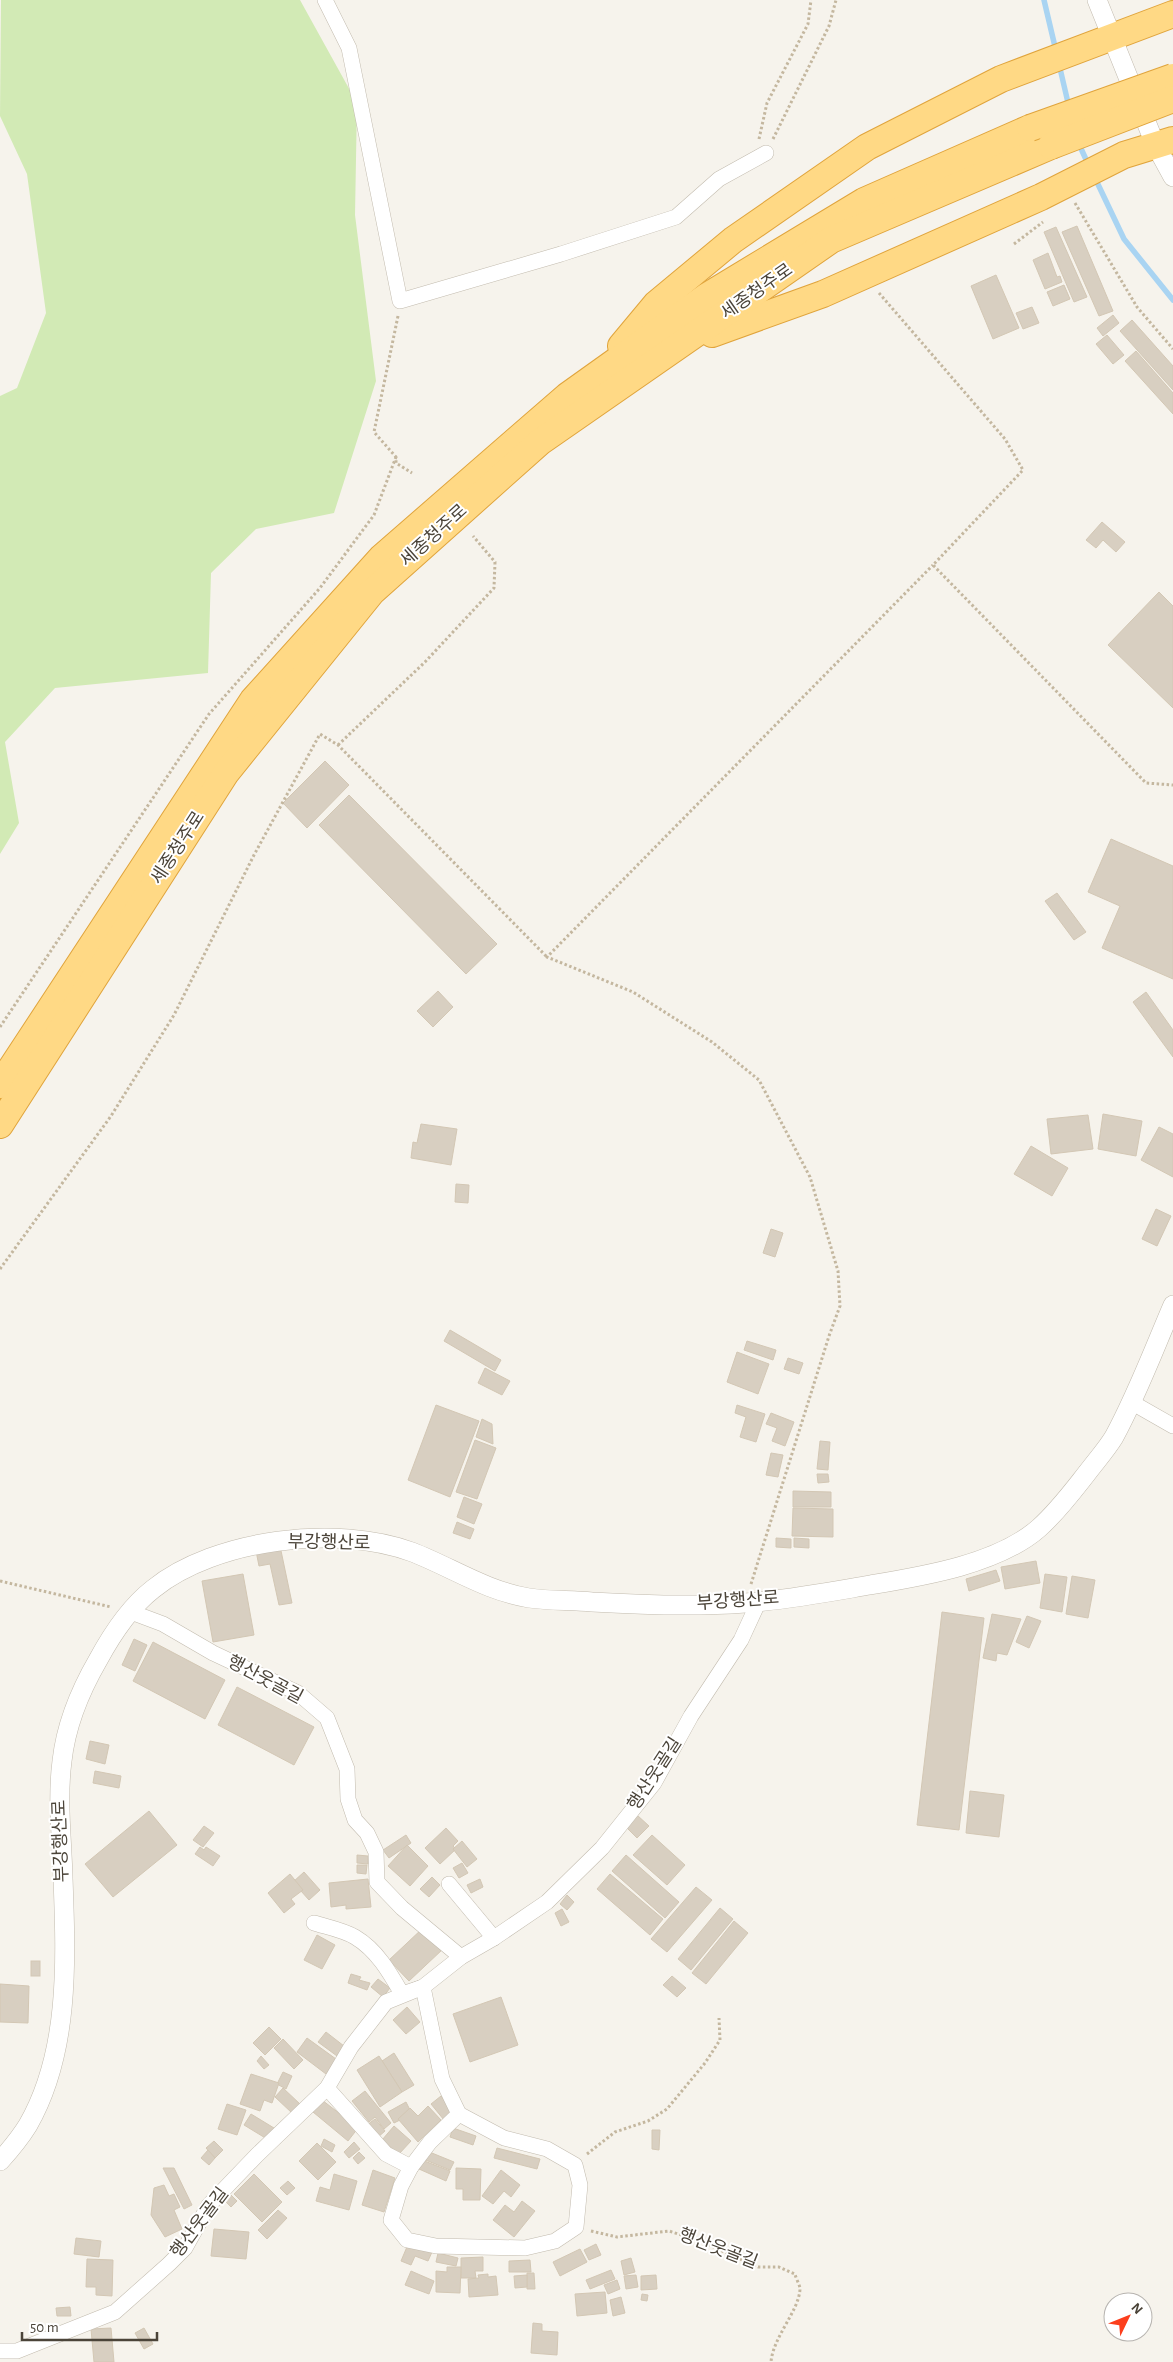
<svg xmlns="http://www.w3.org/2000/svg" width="1173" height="2362" viewBox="0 0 1173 2362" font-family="'Alegreya Sans','Noto Sans KR',sans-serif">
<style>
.green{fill:#d2eab5}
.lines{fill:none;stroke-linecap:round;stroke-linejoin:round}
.stream{stroke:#a9d4f2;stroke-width:5.5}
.building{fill:#d8cfc1;stroke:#d3c7b4}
.minor-casing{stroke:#c2bbae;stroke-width:16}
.tertiary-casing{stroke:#c2bbae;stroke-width:20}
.trunk-casing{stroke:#e0a43c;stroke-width:28}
.path{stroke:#c4b79f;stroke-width:3;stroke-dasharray:2.5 2.5;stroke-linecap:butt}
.minor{stroke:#fff;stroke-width:15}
.tertiary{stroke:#fff;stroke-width:19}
.trunk{stroke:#ffd985;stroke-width:26}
.trunk-bridge-casing{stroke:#e0a43c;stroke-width:28;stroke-linecap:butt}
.trunk-bridge{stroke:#ffd985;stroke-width:26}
.labels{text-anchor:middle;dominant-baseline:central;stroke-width:4;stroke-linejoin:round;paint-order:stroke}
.street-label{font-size:18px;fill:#4b4439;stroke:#fff}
</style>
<rect width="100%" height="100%" fill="#f6f3ec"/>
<path class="green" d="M1,0H300L357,103L355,215L376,381L334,513L256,529L211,573L208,673L55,688L5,742L19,823L0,854V396L17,388L46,313L27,174L0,116Z"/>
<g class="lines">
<g class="stream">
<path d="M1044,0L1056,51"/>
<path d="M1059,64L1069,107"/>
<path d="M1078,142L1089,166"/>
<path d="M1095,178L1124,239L1173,300"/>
</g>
</g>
<g class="building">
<path d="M1077,226L1113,311L1099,316L1062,232Z"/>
<path d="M1056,227L1087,297L1074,302L1044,232Z"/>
<path d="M1048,253L1057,277L1060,276L1062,282L1045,289L1033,260Z"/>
<path d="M996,275L1019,328L993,339L971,286Z"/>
<path d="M1064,285L1070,299L1053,306L1047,292Z"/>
<path d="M1032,307L1039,323L1023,329L1016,313Z"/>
<path d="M1113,315L1119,323L1103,336L1097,328Z"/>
<path d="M1132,320L1173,366V390L1120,331Z"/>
<path d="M1107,335L1124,355L1113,364L1096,344Z"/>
<path d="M1136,351L1173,393V414L1125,361Z"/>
<path d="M1102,522L1125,542L1116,552L1103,540L1096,548L1086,540Z"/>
<path d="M1159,592L1173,606V708L1108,645Z"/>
<path d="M325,761L349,785L307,828L283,803Z"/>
<path d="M349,795L497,944L466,974L319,825Z"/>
<path d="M1111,839L1173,866V979L1102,948L1120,906L1088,892Z"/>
<path d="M1057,893L1086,932L1074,940L1045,901Z"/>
<path d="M438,991L453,1007L433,1027L417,1011Z"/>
<path d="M1146,992L1173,1030V1057L1133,1002Z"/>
<path d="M1103,1114L1142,1121L1136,1156L1098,1149Z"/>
<path d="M1088,1115L1093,1149L1051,1154L1047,1119Z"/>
<path d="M421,1124L457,1129L451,1165L411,1158L413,1142L417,1143Z"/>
<path d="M1159,1127L1173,1134V1177L1141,1160Z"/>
<path d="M1031,1146L1068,1168L1052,1196L1014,1174Z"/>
<path d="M456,1184L469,1185L468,1203L455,1202Z"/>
<path d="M1156,1209L1171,1216L1157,1246L1142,1239Z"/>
<path d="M771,1229L783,1233L775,1257L763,1253Z"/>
<path d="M450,1330L501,1360L495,1371L444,1341Z"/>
<path d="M747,1341L776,1350L773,1360L744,1350Z"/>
<path d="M737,1352L769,1364L758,1394L727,1382Z"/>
<path d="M788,1358L803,1363L799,1374L784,1369Z"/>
<path d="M485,1368L510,1381L502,1395L478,1383Z"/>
<path d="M436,1405L479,1421L450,1497L408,1480Z"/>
<path d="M737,1405L765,1414L756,1442L740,1437L746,1417L735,1413Z"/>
<path d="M771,1413L794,1422L785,1446L772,1441L777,1428L766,1424Z"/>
<path d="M482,1419L492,1424L493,1444L476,1437Z"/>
<path d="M475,1440L496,1448L477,1499L456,1492Z"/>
<path d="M820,1441L830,1442L828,1470L817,1469Z"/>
<path d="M771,1453L783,1455L778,1477L766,1475Z"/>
<path d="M817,1474H828L829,1482L818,1483Z"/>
<path d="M793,1491L831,1492V1507H793Z"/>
<path d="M464,1497L482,1504L474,1524L457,1517Z"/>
<path d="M793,1508L833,1509V1537L792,1536Z"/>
<path d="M457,1522L474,1529L470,1539L453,1533Z"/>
<path d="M776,1538L791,1539V1548L776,1547Z"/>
<path d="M794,1538L809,1539V1548L794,1547Z"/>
<path d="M280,1546L292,1603L279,1605L270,1564L259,1566L256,1551Z"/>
<path d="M1036,1561L1040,1583L1005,1589L1001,1567Z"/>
<path d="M996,1570L1000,1581L969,1591L966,1579Z"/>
<path d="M243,1574L254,1635L213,1642L202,1581Z"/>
<path d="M1045,1574L1067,1577L1062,1612L1040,1608Z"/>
<path d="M1072,1576L1095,1580L1088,1618L1066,1614Z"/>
<path d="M942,1612L984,1618L959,1830L917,1825Z"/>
<path d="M992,1614L1021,1619L1007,1655L997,1653L996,1661L983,1658Z"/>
<path d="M1027,1616L1041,1621L1029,1648L1016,1642Z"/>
<path d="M134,1639L147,1645L135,1671L122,1665Z"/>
<path d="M153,1642L225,1680L205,1719L133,1681Z"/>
<path d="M237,1687L314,1727L294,1765L218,1725Z"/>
<path d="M90,1741L109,1745L105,1764L86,1759Z"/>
<path d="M95,1771L121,1776L119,1788L93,1783Z"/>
<path d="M970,1791L1004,1795L999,1837L966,1833Z"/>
<path d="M149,1811L177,1845L113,1897L85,1864Z"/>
<path d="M637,1815L649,1826L637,1838L626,1827Z"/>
<path d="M204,1826L214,1833L203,1847L193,1840Z"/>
<path d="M446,1828L458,1841L453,1846L456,1849L440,1864L425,1848Z"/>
<path d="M406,1835L411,1843L389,1858L383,1850Z"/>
<path d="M652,1835L685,1865L667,1885L633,1855Z"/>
<path d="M462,1841L477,1859L467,1867L453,1849Z"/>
<path d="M407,1845L428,1866L410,1886L388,1866Z"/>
<path d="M200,1847L204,1850L206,1847L220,1856L213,1866L195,1854Z"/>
<path d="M357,1855L368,1856V1864L357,1863Z"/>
<path d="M626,1855L679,1902L665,1918L612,1871Z"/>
<path d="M462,1863L468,1873L459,1878L453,1868Z"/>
<path d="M357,1865H367L366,1874L357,1873Z"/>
<path d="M304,1872L320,1890L309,1900L293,1882Z"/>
<path d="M290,1874L303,1890L291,1899L295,1904L284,1913L268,1893Z"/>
<path d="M610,1874L663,1919L650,1935L597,1889Z"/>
<path d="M432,1877L440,1885L429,1897L420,1889Z"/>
<path d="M368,1879L371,1907L346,1909V1905L331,1907L329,1883Z"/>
<path d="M480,1879L483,1887L471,1893L467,1885Z"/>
<path d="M696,1887L712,1900L667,1952L651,1939Z"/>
<path d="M567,1895L574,1902L567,1910L560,1904Z"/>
<path d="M720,1908L733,1919L691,1970L678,1959Z"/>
<path d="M562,1909L569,1922L561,1926L555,1913Z"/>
<path d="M734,1921L748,1933L706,1984L692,1973Z"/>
<path d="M423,1928L443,1949L409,1981L389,1960Z"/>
<path d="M317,1935L335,1945L322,1969L304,1960Z"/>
<rect x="31" y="1961" width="9" height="15"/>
<path d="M351,1974L361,1977L359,1980L370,1983L367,1990L348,1983Z"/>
<path d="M672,1976L686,1988L677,1997L663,1985Z"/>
<path d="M378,1979L390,1988L383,1997L371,1987Z"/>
<path d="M0,1984L29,1986L28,2023L0,2022Z"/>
<path d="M501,1997L518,2045L470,2062L453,2014Z"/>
<path d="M407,2007L420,2022L406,2034L393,2020Z"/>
<path d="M269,2027L281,2039L265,2055L253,2043Z"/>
<path d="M326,2032L344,2046L337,2056L318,2042Z"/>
<path d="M307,2038L336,2059L326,2074L297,2052Z"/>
<path d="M283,2039L303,2060L294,2069L274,2048Z"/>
<path d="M394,2053L414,2085L402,2092L382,2061Z"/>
<path d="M261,2056L269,2065L264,2069L257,2061Z"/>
<path d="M379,2056L402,2092L380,2107L357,2070Z"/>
<path d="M283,2072L292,2076L286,2089L277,2084Z"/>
<path d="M251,2074L279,2083L272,2103L264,2100L260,2111L240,2104Z"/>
<path d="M283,2088L300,2104L292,2113L275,2097Z"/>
<path d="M365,2091L391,2123L384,2129L375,2117L369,2122L352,2101Z"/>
<path d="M441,2096L454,2113L444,2120L431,2104Z"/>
<path d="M322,2100L358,2128L348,2141L313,2112Z"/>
<path d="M406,2102L412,2114L394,2123L388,2112Z"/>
<path d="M227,2104L246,2110L237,2135L218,2129Z"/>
<path d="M428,2106L441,2120L418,2142L398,2119L410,2108L418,2116Z"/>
<path d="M251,2114L274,2128L267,2139L244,2125Z"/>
<path d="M375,2119L385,2131L377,2138L367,2125Z"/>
<path d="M394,2126L411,2141L399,2154L382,2140Z"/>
<path d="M453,2128L476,2136L473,2145L450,2137Z"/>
<path d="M652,2130H660L659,2150L652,2149Z"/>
<path d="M324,2139L335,2145L332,2152L321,2146Z"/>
<path d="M214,2141L223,2150L215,2158L206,2148Z"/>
<path d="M354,2142L360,2149L349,2158L344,2152Z"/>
<path d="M317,2143L336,2162L318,2180L299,2161Z"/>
<path d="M497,2148L540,2159L537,2169L494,2158Z"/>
<path d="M208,2150L215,2158L209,2165L201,2158Z"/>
<path d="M427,2151L454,2162L450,2170L423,2159Z"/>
<path d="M359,2152L365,2158L358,2164L353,2158Z"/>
<path d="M422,2160L450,2171L446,2181L419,2169Z"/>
<path d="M163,2168H174L192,2205L184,2209Z"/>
<path d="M456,2168L481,2169L480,2200H463V2189H456Z"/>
<path d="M373,2170L395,2178L384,2212L362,2205Z"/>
<path d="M501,2170L520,2185L511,2197L504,2191L493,2204L482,2196Z"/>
<path d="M254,2174L282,2202L262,2222L234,2194Z"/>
<path d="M334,2174L357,2181L349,2210L316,2201L320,2187L330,2190Z"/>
<path d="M288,2181L295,2188L287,2195L280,2188Z"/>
<path d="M164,2185L169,2196L174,2194L180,2207L174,2210L182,2229L165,2237L151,2215L154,2188Z"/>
<path d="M229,2193L237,2201L231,2207L223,2199Z"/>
<path d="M522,2201L535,2211L514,2237L493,2220L505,2205L514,2212Z"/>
<path d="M278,2210L287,2218L267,2239L258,2230Z"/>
<path d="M214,2229L249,2232L246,2259L211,2256Z"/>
<path d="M76,2238L101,2241L99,2257L74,2254Z"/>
<path d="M409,2242L432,2252L428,2261L415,2256L411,2265L401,2261Z"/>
<path d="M596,2244L601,2255L589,2260L584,2250Z"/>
<path d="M580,2249L587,2262L560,2276L553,2262Z"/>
<path d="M438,2253L458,2258L456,2266L436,2262Z"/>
<path d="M483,2257V2271H475L476,2278H461V2258Z"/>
<path d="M631,2258L635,2272L624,2275L621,2261Z"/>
<path d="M87,2259L113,2260L112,2296L96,2295V2287H86Z"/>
<path d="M530,2260L531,2272H509V2261Z"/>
<path d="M447,2267H461L460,2293L436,2292V2271L447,2272Z"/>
<path d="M611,2270L615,2279L590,2289L586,2280Z"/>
<path d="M411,2271L434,2281L429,2294L405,2285Z"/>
<path d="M527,2273H534L535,2289H527Z"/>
<path d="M488,2274V2277L496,2276L498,2295L469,2297L468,2279L479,2278L478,2275Z"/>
<path d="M527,2275V2287L515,2288L514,2276Z"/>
<path d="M636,2275L638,2287L626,2289L624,2276Z"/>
<path d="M656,2275L657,2289L641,2290V2276Z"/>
<path d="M617,2280L620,2289L608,2294L604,2285Z"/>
<path d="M605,2292L607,2313L577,2316L575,2294Z"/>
<path d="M642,2294L648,2295L647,2301L641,2300Z"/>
<path d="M621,2297L625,2313L613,2316L610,2300Z"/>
<path d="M70,2307L71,2316H57L56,2308Z"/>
<path d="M533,2323L542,2324V2331L558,2332L557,2355L531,2353Z"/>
<path d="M111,2328L114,2362H94L91,2329Z"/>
<path d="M144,2328L153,2344L144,2349L135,2333Z"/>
</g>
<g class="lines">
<g class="minor-casing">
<g id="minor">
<path d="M325,0L349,48L400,301L561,254L676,217L719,179L766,153"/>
<path d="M1131,1402L1173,1426"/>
<path d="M131,1612L163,1624L213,1653L298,1693L327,1718L347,1769L348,1799L355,1820L367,1833L376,1852L377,1882L402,1908L461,1957"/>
<path d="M449,1884L494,1938"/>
<path d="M314,1923C327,1927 343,1930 355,1937C377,1950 390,1973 402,1994L423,1987L442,2079L459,2114L504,2138L547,2149L575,2165L580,2185L576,2227L555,2241L525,2248L436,2246L407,2240L391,2220L401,2186L411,2167L386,2154L327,2088"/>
<path d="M411,2167L430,2142L459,2114"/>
<path d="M0,2351H17L115,2312L169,2264L185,2248L209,2205L257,2155L327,2088L351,2047L386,2002L423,1987L461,1957L494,1938L547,1902L602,1848L654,1783L691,1716L741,1640L759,1601"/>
</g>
</g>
<g class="tertiary-casing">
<g id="tertiary">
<path d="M1097,0L1155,144L1173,177"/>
<path d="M0,2161C10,2150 20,2138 28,2125C70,2052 66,1960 63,1878C62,1839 57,1800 62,1761C66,1725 80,1691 98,1660C112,1634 130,1607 153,1589C215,1539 337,1524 412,1552C451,1567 486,1591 529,1598C550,1601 571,1600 592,1602C642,1605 695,1607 745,1603C787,1600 829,1592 870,1585C924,1576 998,1564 1039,1528C1058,1511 1072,1492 1087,1473C1096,1461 1106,1450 1114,1437C1137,1395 1154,1349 1173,1305"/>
</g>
</g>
<g class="trunk-casing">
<g id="trunk">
<path d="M712,334L823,294L1041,197L1124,155L1173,140"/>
<path d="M621,346L656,304L733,240L867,147L1001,79L1173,14"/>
<path d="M0,1085L253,700L382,557L567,396L707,296L864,201L1030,128"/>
<path d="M0,1125L226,773L372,592L540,442L831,240L1051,146"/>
</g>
</g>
<g class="path">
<path d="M759,139L767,103L808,24L811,0"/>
<path d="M773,139L829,26L836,0"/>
<path d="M1075,203L1137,307L1173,349"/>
<path d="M1014,244L1043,222"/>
<path d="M879,293L1005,439L1023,470L933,565L1146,783L1173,785"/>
<path d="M398,316L374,432L396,457V463L412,473"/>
<path d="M338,745L425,662L494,588L495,562L473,536"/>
<path d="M0,1027L209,714L320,588L374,515L396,457"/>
<path d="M0,1269L111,1116L174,1015L254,855L320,734L338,745L547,957"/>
<path d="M0,1581L111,1607"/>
<path d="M751,1584L829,1336L840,1306L838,1271L810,1177L759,1080L712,1042L633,992L547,957L933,565"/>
<path d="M587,2154L615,2132L648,2121L667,2109L705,2063L720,2040L719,2018"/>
<path d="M591,2231L617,2237L669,2231L700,2241L758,2267H779L795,2274C796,2279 800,2285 800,2289C799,2311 773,2337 771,2362"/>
</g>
<use href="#minor" class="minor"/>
<use href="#tertiary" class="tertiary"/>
<use href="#trunk" class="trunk"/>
<g class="trunk-bridge-casing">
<g id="trunk-bridge">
<path d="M1030,128L1173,77"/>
<path d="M1051,146L1173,99"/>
</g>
</g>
<use href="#trunk-bridge" class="trunk-bridge"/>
</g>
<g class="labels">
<g class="street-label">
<text transform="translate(757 292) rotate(-35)">세종청주로</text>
<text transform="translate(434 536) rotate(-42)">세종청주로</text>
<text transform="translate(178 848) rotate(-57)">세종청주로</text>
<text transform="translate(329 1543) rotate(1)">부강행산로</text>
<text transform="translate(738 1601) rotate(-4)">부강행산로</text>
<text transform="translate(265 1680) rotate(28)">행산웃골길</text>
<text transform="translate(655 1774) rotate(-57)">행산웃골길</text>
<text transform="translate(61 1841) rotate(-92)">부강행산로</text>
<text transform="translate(200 2223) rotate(-53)">행산웃골길</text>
<text transform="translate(718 2249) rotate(21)">행산웃골길</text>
</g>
</g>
<g transform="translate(1128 2317) rotate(47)"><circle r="24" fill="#ffffff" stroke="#b7b4b0"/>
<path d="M0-4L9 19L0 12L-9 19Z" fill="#fc3f1d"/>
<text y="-8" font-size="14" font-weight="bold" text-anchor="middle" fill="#4b4439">N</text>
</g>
<path d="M22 2332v8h135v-8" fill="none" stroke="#4b4439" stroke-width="2.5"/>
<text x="30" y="2332" font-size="15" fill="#4b4439" stroke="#ffffff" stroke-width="4" paint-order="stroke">50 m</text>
</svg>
